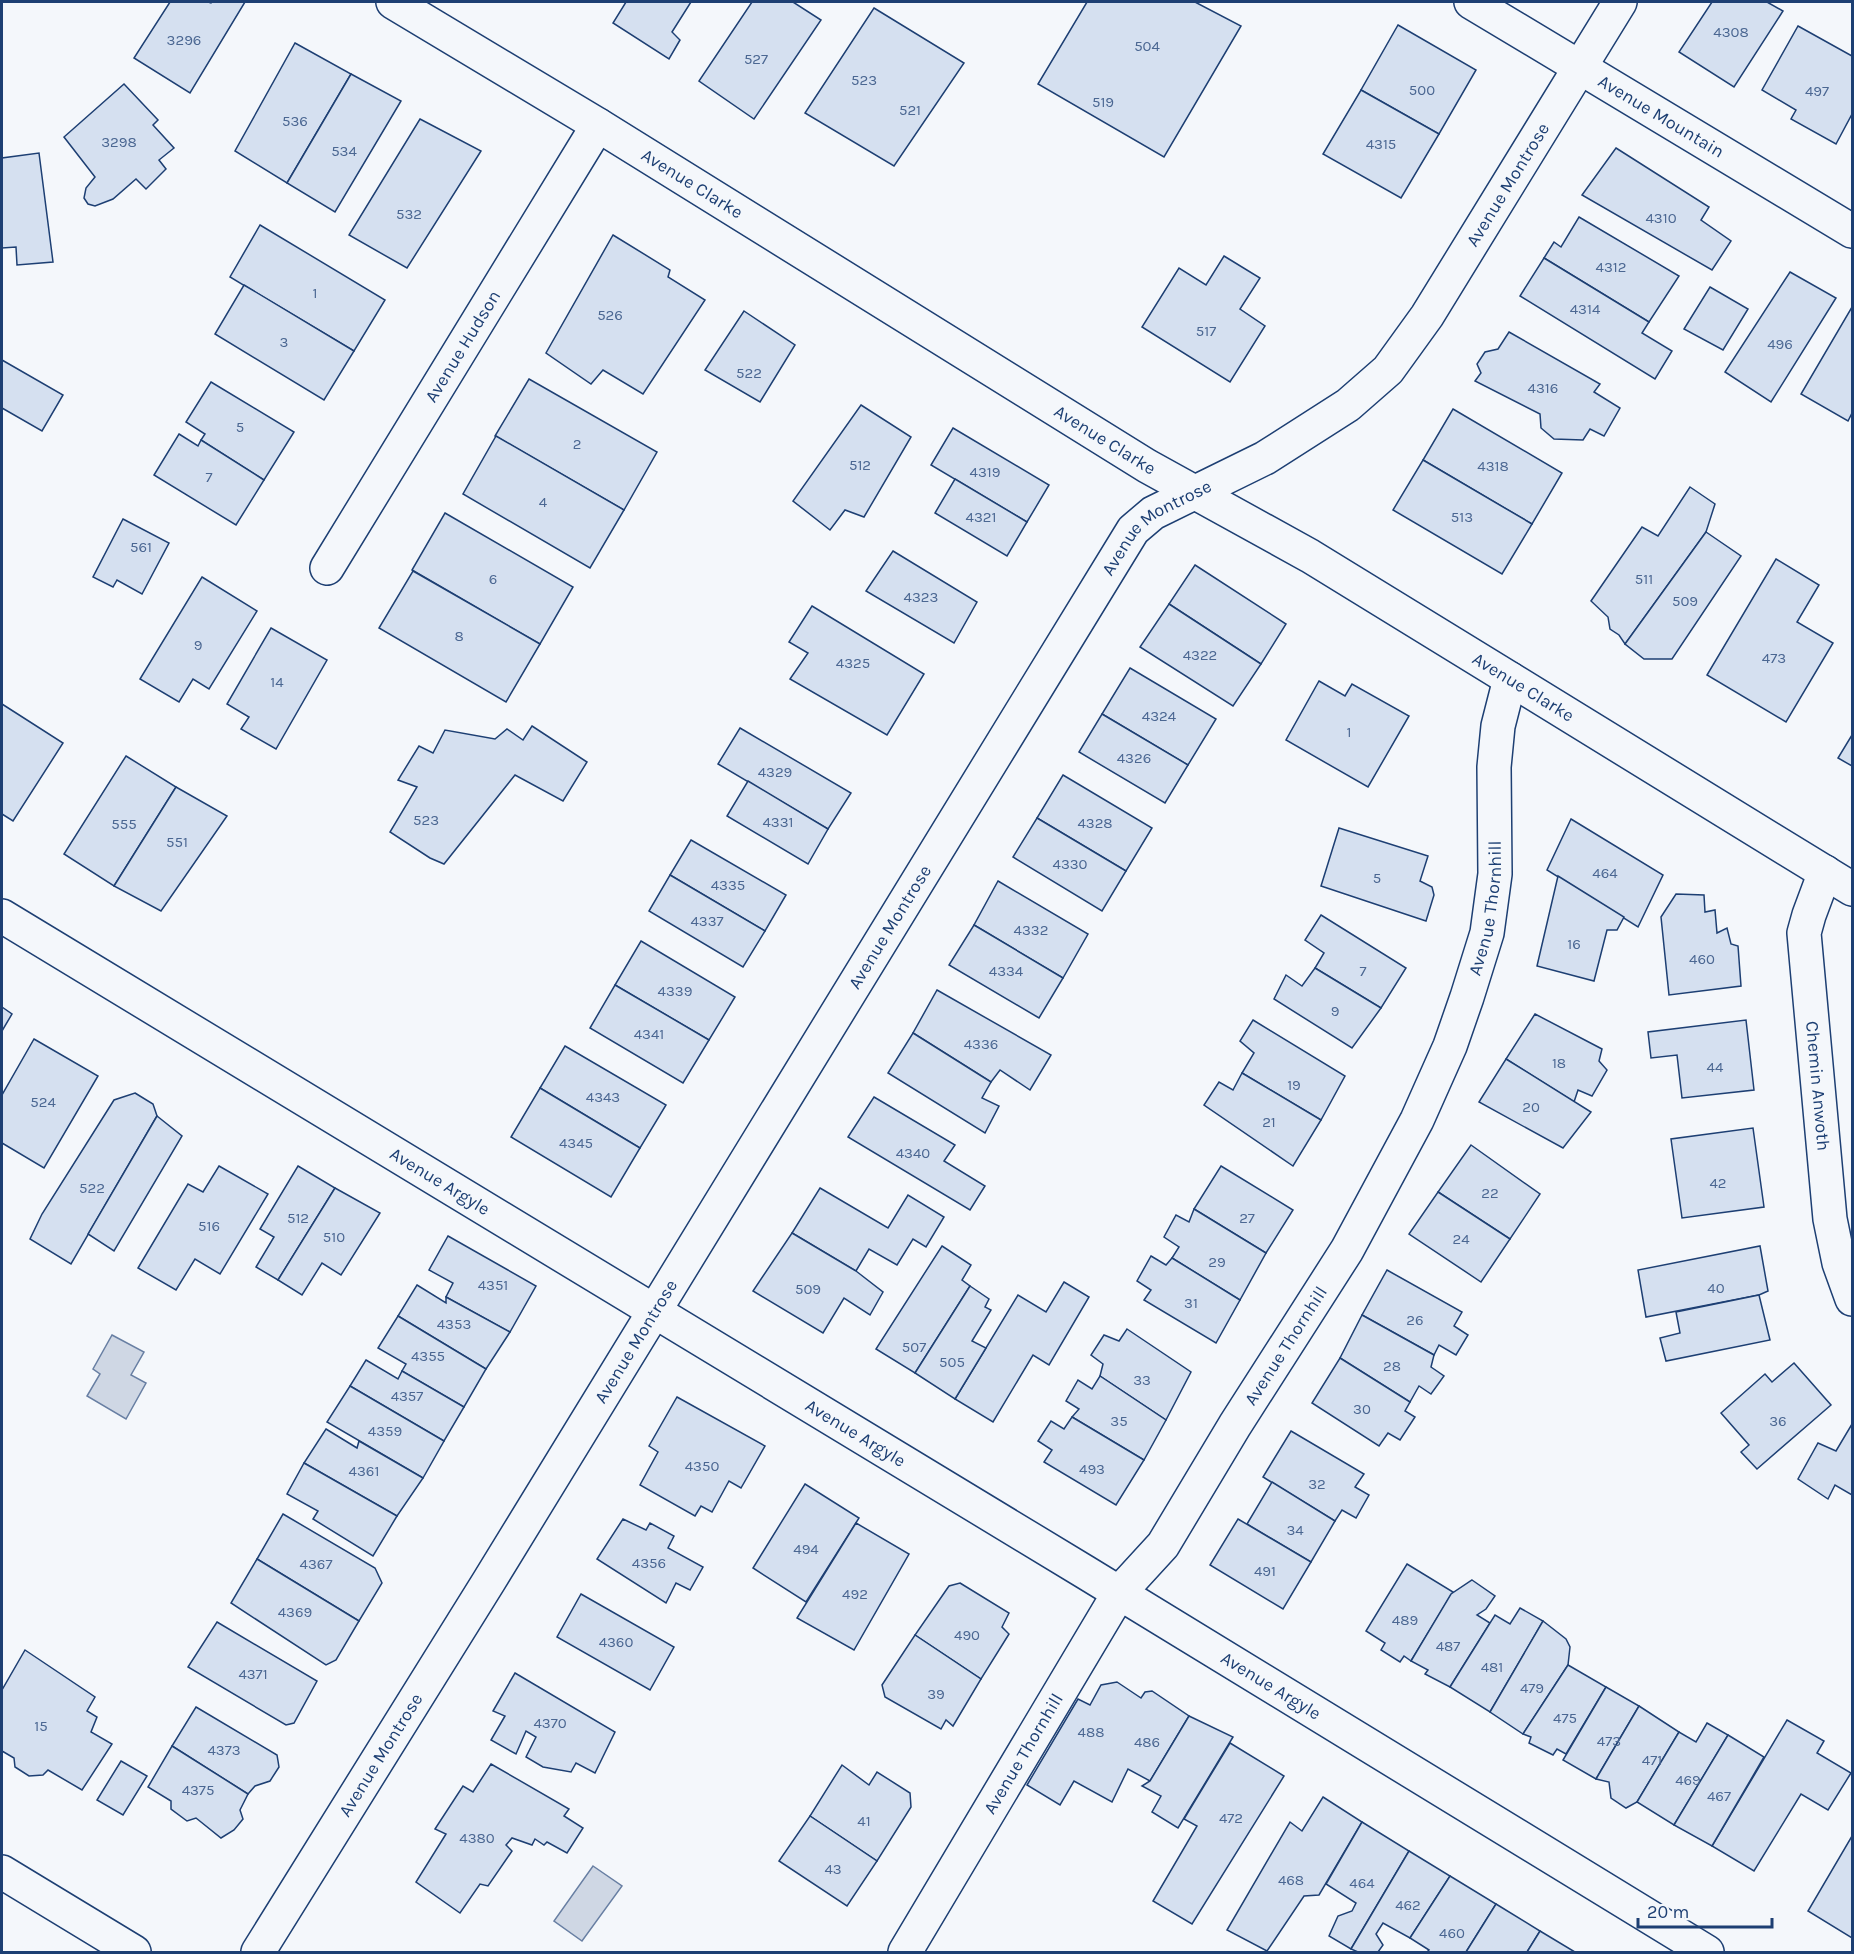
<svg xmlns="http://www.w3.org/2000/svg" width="1854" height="1954" viewBox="0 0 1854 1954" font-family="Karla,sans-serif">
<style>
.water{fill:#cfd7e4;stroke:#687fa3;stroke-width:1.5}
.building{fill:#d5e0f0;stroke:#1d3f73;stroke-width:1.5}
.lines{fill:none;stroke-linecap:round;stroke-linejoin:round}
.minor-casing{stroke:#1d3f73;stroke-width:36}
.minor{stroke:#f4f7fb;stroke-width:33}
.labels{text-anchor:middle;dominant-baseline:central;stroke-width:4.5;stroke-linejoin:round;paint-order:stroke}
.number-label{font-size:15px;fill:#4b6792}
.street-label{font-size:18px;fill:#1d3f73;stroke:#f4f7fb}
</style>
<rect width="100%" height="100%" fill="#f4f7fb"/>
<g class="water">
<path d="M112,1335L144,1352L131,1375L146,1383L126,1419L87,1396L100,1374L93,1369Z"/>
<path d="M593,1866L622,1886L582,1941L554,1921Z"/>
</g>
<g class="building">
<path d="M170,2H208L211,3L212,2H245L190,93L134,58Z"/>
<path d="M626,2H691L672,32L680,40L669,59L613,23Z"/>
<path d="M752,2H793L821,20L754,119L699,81Z"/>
<path d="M1087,2H1195L1241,26L1164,157L1038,84Z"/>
<path d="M1712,2H1767L1783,11L1734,87L1679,52Z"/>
<path d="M874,8L964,63L894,166L805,113Z"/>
<path d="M1398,25L1476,70L1439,134L1361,90Z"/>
<path d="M1798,26L1852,56V114L1836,144L1791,119L1796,110L1762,90Z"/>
<path d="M295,43L351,74L287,183L235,151Z"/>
<path d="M351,74L401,101L335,212L287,183Z"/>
<path d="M124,84L158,120L153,125L174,148L159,160L166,169L146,189L136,179L113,199L95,206L88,204L84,198L86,188L95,177L64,137Z"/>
<path d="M1361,90L1439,134L1401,198L1323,154Z"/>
<path d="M420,119L481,151L407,268L349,235Z"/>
<path d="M1616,148L1709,207L1701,220L1731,241L1712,270L1582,195Z"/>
<path d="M39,153L53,262L17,265L16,247L2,248V158Z"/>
<path d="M1579,217L1679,276L1649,322L1544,258L1554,242L1561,247Z"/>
<path d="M260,225L385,300L354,351L230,277Z"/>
<path d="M613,235L670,270L668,277L705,300L643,394L603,370L591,384L546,353Z"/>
<path d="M1224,256L1260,278L1240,309L1265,326L1230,382L1142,327L1179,268L1206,285Z"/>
<path d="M1544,258L1649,322L1642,333L1672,351L1655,379L1520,296Z"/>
<path d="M1790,272L1836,298L1771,402L1725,372Z"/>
<path d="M244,285L354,351L324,400L215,334Z"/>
<path d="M1710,287L1748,309L1723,350L1684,329Z"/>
<path d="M1852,307V413L1848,421L1801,394Z"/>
<path d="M744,311L795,345L760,402L705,370Z"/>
<path d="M1509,332L1600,384L1594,392L1620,408L1604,436L1590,429L1583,440L1554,439L1541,428L1540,414L1475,381L1481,373L1477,364L1485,352L1498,349Z"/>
<path d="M2,360L63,395L42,431L2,408Z"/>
<path d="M529,379L657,452L624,510L495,436Z"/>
<path d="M211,382L294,432L264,480L201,440L205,434L186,422Z"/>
<path d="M861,405L911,437L864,517L845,510L830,530L793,501Z"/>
<path d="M1453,409L1562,473L1532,524L1423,460Z"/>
<path d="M953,428L1049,485L1027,522L931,465Z"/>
<path d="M179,434L198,446L201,440L264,480L236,525L154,475Z"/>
<path d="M496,436L624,510L590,568L463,494Z"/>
<path d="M1423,460L1532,524L1502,574L1393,510Z"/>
<path d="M955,479L1027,522L1007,556L935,513Z"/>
<path d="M1690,487L1715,504L1706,532L1625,644L1619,635L1610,629L1608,617L1591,601L1642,527L1658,536Z"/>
<path d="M445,513L573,587L540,644L412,570Z"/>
<path d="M123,519L169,543L142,594L117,580L113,587L93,577Z"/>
<path d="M1706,532L1741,556L1672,659H1644L1625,644Z"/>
<path d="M893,551L977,602L954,643L866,591Z"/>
<path d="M1776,559L1819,585L1797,622L1833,643L1786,722L1707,675Z"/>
<path d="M1195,565L1286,624L1261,664L1169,604Z"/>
<path d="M413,571L540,644L506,702L379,628Z"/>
<path d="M202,577L257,611L209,689L193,679L179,702L140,679Z"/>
<path d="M1169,604L1261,664L1233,706L1140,647Z"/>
<path d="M812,606L924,674L887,735L790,679L808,653L789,642Z"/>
<path d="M271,628L327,660L276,749L241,729L249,717L227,704Z"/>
<path d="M1130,668L1216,719L1188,765L1102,714Z"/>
<path d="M1319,681L1345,696L1352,684L1409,716L1368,787L1286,740Z"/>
<path d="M2,704L63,743L13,821L2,814Z"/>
<path d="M1102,714L1188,765L1165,803L1079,752Z"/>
<path d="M532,726L587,762L563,801L515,775L444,864L430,858L390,832L417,787L398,780L419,746L433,753L445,730L495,739L507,729L523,740Z"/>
<path d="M740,728L851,793L828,829L718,764Z"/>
<path d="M1852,735V766L1838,758Z"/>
<path d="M126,756L176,787L114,886L64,854Z"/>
<path d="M1063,775L1152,828L1126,871L1037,818Z"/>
<path d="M748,781L828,829L808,864L727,816Z"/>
<path d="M176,787L227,816L161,911L114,886Z"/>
<path d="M1037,818L1126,871L1102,911L1013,857Z"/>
<path d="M1571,819L1663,875L1638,927L1547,870Z"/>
<path d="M1339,828L1428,856L1420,881L1432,887L1434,895L1426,921L1321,886Z"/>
<path d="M691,840L786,895L765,931L670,875Z"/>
<path d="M670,875L765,931L743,967L649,911Z"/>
<path d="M1558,876L1624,917L1617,930H1607L1594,981L1537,966Z"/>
<path d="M998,881L1088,934L1063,978L974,925Z"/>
<path d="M1676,894L1704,895L1705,912L1715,910L1717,933L1727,928L1731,944L1738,946L1741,986L1669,995L1661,917Z"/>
<path d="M1321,915L1406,968L1381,1008L1315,968L1324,953L1305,940Z"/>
<path d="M974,925L1063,978L1039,1018L949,965Z"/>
<path d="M641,941L735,997L709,1040L615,985Z"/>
<path d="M1315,968L1381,1008L1352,1048L1274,999L1286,975L1302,986Z"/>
<path d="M615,985L709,1040L683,1083L590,1028Z"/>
<path d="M937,990L1051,1055L1030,1090L1000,1070L991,1082L913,1033Z"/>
<path d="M2,1007L12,1014L2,1031Z"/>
<path d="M1535,1014L1602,1049L1599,1061L1607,1070L1592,1096L1578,1090L1574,1102L1506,1059Z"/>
<path d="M1253,1020L1345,1076L1321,1120L1242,1073L1254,1053L1240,1041Z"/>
<path d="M1746,1020L1754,1090L1682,1098L1677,1055L1651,1058L1648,1032Z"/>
<path d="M913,1033L991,1082L982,1098L999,1106L985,1133L888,1073Z"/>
<path d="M34,1039L98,1076L44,1168L2,1143V1095Z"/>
<path d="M565,1046L666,1105L640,1148L540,1088Z"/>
<path d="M1506,1059L1591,1112L1563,1148L1479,1102Z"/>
<path d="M1242,1073L1321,1120L1293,1166L1204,1105L1219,1082L1233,1090Z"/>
<path d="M540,1088L640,1148L611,1197L511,1137Z"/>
<path d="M135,1093L153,1104L157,1116L71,1264L30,1239L42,1214L114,1100Z"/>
<path d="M874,1097L955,1145L944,1161L985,1186L970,1210L848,1137Z"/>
<path d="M157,1116L182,1136L114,1251L88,1234Z"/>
<path d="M1753,1128L1764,1207L1682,1218L1671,1139Z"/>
<path d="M1471,1145L1540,1194L1510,1239L1438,1192Z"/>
<path d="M219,1166L268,1194L220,1274L195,1259L176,1290L138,1268L188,1184L203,1192Z"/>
<path d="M298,1166L335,1188L278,1280L256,1267L274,1237L260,1229Z"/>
<path d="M1221,1166L1293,1210L1266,1253L1194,1209Z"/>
<path d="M335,1188L380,1213L341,1275L322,1263L302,1295L278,1280Z"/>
<path d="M820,1188L888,1228L908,1195L944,1217L926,1247L913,1239L897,1265L869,1249L856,1271L792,1233Z"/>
<path d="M1438,1192L1510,1239L1481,1282L1409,1234Z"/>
<path d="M1194,1209L1266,1253L1240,1300L1172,1258L1179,1247L1164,1237L1176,1215L1189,1222Z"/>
<path d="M792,1233L856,1271L883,1292L870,1315L844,1298L823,1333L753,1291Z"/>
<path d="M448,1236L536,1286L510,1332L446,1297L453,1283L429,1270Z"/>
<path d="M942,1246L971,1265L962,1280L970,1286L915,1373L876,1349Z"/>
<path d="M1760,1246L1768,1291L1759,1295L1646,1317L1638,1270Z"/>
<path d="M1151,1256L1166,1265L1172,1258L1240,1300L1216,1343L1144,1300L1151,1290L1137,1281Z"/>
<path d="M1387,1270L1462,1312L1454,1326L1468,1335L1456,1355L1439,1345L1434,1355L1362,1315Z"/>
<path d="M1064,1282L1089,1297L1049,1365L1033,1355L993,1422L955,1399L1018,1295L1046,1312Z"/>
<path d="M417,1285L446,1303V1297L510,1332L486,1369L398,1316Z"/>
<path d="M970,1286L989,1299L985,1307L991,1310L972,1341L986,1348L955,1399L915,1373Z"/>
<path d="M1759,1295L1770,1340L1666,1361L1660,1338L1680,1333L1676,1312Z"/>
<path d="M1362,1315L1434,1355L1431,1367L1444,1376L1431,1394L1419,1386L1410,1402L1340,1358Z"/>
<path d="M398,1316L486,1369L464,1407L402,1371L406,1364L378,1348Z"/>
<path d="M1127,1329L1191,1372L1166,1420L1100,1376L1103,1364L1091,1355L1104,1335L1119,1341Z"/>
<path d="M1340,1358L1410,1402L1405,1411L1415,1417L1400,1440L1388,1433L1379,1446L1312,1403Z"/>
<path d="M366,1360L398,1379L402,1371L464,1407L444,1441L350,1386Z"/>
<path d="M1794,1363L1831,1405L1757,1469L1741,1452L1749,1445L1721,1413L1765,1374L1772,1382Z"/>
<path d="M1100,1376L1166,1420L1144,1460L1072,1417L1079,1409L1066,1401L1078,1380L1092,1389Z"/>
<path d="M350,1386L444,1441L423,1478L327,1422Z"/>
<path d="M677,1397L765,1446L741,1488L729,1481L712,1512L701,1506L695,1516L640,1485L658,1452L649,1446Z"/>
<path d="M1072,1417L1144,1460L1116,1505L1044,1462L1052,1450L1038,1441L1051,1421L1064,1429Z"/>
<path d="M1852,1424V1495L1835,1485L1828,1499L1798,1479L1818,1443L1836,1451Z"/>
<path d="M326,1429L357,1448L359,1441L423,1478L397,1516L304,1463Z"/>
<path d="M1291,1431L1364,1474L1355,1487L1369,1495L1356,1518L1342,1510L1335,1521L1263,1477Z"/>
<path d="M304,1463L397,1516L373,1556L313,1519L318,1511L287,1494Z"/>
<path d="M1272,1482L1335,1521L1311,1562L1247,1524Z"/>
<path d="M805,1484L859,1518L806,1602L753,1568Z"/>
<path d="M283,1514L375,1568L382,1583L359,1621L257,1559Z"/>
<path d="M623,1519L646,1530L650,1523L674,1536L668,1548L703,1567L690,1590L676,1583L666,1603L597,1559Z"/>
<path d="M1238,1519L1311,1562L1283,1609L1210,1565Z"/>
<path d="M856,1523L909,1554L854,1650L797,1618Z"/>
<path d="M257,1559L359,1621L336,1660L326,1665L231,1603Z"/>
<path d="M1407,1564L1453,1592L1411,1661L1404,1656L1400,1662L1381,1650L1385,1643L1366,1631Z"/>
<path d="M1472,1580L1495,1596L1486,1609L1477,1615L1490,1623L1450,1687L1425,1674L1428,1670L1411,1661L1451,1594Z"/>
<path d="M960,1583L1009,1613L1002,1627L1009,1634L981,1679L915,1635L949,1586Z"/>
<path d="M581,1594L674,1647L650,1690L557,1637Z"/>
<path d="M1520,1608L1543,1621L1490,1712L1450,1687L1495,1615L1510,1624Z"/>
<path d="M1543,1621L1566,1639L1570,1647L1568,1665L1523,1734L1490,1712Z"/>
<path d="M217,1622L317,1681L294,1723L286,1725L188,1667Z"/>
<path d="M915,1635L981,1679L953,1726L946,1720L941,1729L885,1697L882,1685Z"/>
<path d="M25,1650L95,1697L87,1711L97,1717L91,1732L112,1744L82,1790L48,1770L43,1775L29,1776L15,1767L14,1758L2,1751V1690Z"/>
<path d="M1568,1665L1606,1687L1566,1754L1557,1749L1553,1755L1529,1743L1531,1737L1523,1734Z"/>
<path d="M515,1673L615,1732L595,1773L576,1763L571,1772L543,1767L526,1757L536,1737L526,1731L516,1754L491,1740L505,1716L493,1711Z"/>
<path d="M1117,1682L1141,1698L1145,1692L1152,1691L1189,1716L1150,1781L1128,1769L1112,1802L1074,1781L1060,1805L1027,1785L1078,1699L1090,1705L1101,1685Z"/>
<path d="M1606,1687L1639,1706L1596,1779L1563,1760Z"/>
<path d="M1639,1706L1679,1732L1637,1802L1626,1808L1611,1798L1609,1782L1596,1779Z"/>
<path d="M196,1707L277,1755L279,1767L270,1781L255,1786L248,1794L172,1746Z"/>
<path d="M1189,1716L1233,1737L1178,1828L1152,1812L1161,1796L1142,1786L1150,1781Z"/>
<path d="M1787,1720L1824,1741L1817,1753L1851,1773L1828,1810L1801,1794L1754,1871L1712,1846Z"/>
<path d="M1707,1723L1728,1735L1674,1825L1637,1802L1679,1732L1696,1742Z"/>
<path d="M1728,1735L1764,1757L1712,1846L1674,1825Z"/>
<path d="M1230,1743L1284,1776L1192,1924L1153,1901L1197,1826L1184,1819Z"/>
<path d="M172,1746L248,1794L240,1810L243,1819L234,1830L221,1838L196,1818L187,1821L171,1809V1801L148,1787Z"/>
<path d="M121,1761L147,1776L123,1815L97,1800Z"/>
<path d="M491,1764L569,1809L564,1816L583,1828L567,1853L547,1842L544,1845L535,1839L532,1845L512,1838L506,1845L512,1851L488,1886L480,1884L460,1913L416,1882L446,1834L435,1829L463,1786L473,1792Z"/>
<path d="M842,1765L869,1785L877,1772L910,1793L911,1807L877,1861L810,1816Z"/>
<path d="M1323,1797L1362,1822L1319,1895L1304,1896L1267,1951L1227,1930L1290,1822L1302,1831Z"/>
<path d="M810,1816L877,1861L847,1906L779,1861Z"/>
<path d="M1362,1822L1409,1851L1351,1949L1329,1936L1338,1916L1352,1911L1356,1903L1326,1884Z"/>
<path d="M1852,1836V1938L1808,1911Z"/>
<path d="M1409,1851L1450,1876L1410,1938L1383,1923L1376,1934L1383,1945L1378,1952H1358L1351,1949Z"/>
<path d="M1450,1876L1496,1904L1466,1952H1427L1429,1950L1410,1938Z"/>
<path d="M1496,1904L1540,1931L1527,1952H1466Z"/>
<path d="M1540,1931L1575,1952H1527Z"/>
</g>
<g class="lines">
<g class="minor-casing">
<g id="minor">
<path id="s1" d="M393,2L598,125L1147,466L1310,556L1852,889"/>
<path id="s2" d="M1471,2L1852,231"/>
<path id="s3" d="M327,568L598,125"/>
<path id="s4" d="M1825,872L1809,915L1804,933L1830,1219L1839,1263L1852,1299"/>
<path id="s5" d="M2,916L1085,1572L1707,1952"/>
<path d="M2,1872L134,1952"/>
<path id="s6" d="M258,1952L489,1581L1133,530L1153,513L1265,458L1348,405L1388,370L1427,316L1620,2"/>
<path id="s7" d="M905,1952L1119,1593L1163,1545L1235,1425L1347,1250L1417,1120L1450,1046L1467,997L1487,933L1495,874L1494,767L1498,726L1510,679"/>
</g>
</g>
<use href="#minor" class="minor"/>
</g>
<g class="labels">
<g class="number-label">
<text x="1731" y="32">4308</text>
<text x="184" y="40">3296</text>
<text x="1147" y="46">504</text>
<text x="756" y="59">527</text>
<text x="864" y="80">523</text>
<text x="1422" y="90">500</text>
<text x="1817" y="91">497</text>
<text x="1103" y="102">519</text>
<text x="910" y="110">521</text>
<text x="295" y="121">536</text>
<text x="119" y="142">3298</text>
<text x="1381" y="144">4315</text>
<text x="344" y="151">534</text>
<text x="409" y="214">532</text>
<text x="1661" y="218">4310</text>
<text x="1611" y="267">4312</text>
<text x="315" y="293">1</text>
<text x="1585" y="309">4314</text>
<text x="610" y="315">526</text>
<text x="1206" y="331">517</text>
<text x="284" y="342">3</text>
<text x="1780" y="344">496</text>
<text x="749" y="373">522</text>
<text x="1543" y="388">4316</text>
<text x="240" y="427">5</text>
<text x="577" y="444">2</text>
<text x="860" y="465">512</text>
<text x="1493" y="466">4318</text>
<text x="985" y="472">4319</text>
<text x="209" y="477">7</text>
<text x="543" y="502">4</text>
<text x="981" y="517">4321</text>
<text x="1462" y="517">513</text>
<text x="141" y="547">561</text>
<text x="493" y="579">6</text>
<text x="1644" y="579">511</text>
<text x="921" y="597">4323</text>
<text x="1685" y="601">509</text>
<text x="459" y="636">8</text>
<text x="198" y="645">9</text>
<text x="1200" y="655">4322</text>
<text x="1774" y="658">473</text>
<text x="853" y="663">4325</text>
<text x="277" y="682">14</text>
<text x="1159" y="716">4324</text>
<text x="1349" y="732">1</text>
<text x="1134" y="758">4326</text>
<text x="775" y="772">4329</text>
<text x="426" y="820">523</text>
<text x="778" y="822">4331</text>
<text x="1095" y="823">4328</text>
<text x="124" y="824">555</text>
<text x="177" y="842">551</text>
<text x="1070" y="864">4330</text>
<text x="1605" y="873">464</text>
<text x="1377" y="878">5</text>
<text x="728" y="885">4335</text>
<text x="707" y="921">4337</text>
<text x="1031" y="930">4332</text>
<text x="1574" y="944">16</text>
<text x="1702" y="959">460</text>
<text x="1006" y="971">4334</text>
<text x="1363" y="971">7</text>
<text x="675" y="991">4339</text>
<text x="1335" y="1011">9</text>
<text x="649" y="1034">4341</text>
<text x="981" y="1044">4336</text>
<text x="1559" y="1063">18</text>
<text x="1715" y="1067">44</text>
<text x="1294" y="1085">19</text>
<text x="603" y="1097">4343</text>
<text x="43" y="1102">524</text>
<text x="1531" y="1107">20</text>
<text x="1269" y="1122">21</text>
<text x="576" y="1143">4345</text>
<text x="913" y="1153">4340</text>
<text x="1718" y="1183">42</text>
<text x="92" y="1188">522</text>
<text x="1490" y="1193">22</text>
<text x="298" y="1218">512</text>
<text x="1247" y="1218">27</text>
<text x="209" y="1226">516</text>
<text x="334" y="1237">510</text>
<text x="1461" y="1239">24</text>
<text x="1217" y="1262">29</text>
<text x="493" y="1285">4351</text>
<text x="1716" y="1288">40</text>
<text x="808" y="1289">509</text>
<text x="1191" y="1303">31</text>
<text x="1415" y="1320">26</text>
<text x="454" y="1324">4353</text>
<text x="914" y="1347">507</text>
<text x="428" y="1356">4355</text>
<text x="952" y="1362">505</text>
<text x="1392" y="1366">28</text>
<text x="1142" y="1380">33</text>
<text x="407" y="1396">4357</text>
<text x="1362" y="1409">30</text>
<text x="1119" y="1421">35</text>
<text x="1778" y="1421">36</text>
<text x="385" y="1431">4359</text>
<text x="702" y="1466">4350</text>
<text x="1092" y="1469">493</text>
<text x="364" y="1471">4361</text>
<text x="1317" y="1484">32</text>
<text x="1295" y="1530">34</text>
<text x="806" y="1549">494</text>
<text x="649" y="1563">4356</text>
<text x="316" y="1564">4367</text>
<text x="1265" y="1571">491</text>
<text x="855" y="1594">492</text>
<text x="295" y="1612">4369</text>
<text x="1405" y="1620">489</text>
<text x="967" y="1635">490</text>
<text x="616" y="1642">4360</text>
<text x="1448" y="1646">487</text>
<text x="1492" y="1667">481</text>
<text x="253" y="1674">4371</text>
<text x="1532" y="1688">479</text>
<text x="936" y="1694">39</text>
<text x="1565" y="1718">475</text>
<text x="550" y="1723">4370</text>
<text x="41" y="1726">15</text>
<text x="1091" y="1732">488</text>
<text x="1609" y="1741">473</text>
<text x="1147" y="1742">486</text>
<text x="224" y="1750">4373</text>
<text x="1652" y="1760">471</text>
<text x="1688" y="1780">469</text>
<text x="198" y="1790">4375</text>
<text x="1719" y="1796">467</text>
<text x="1231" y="1818">472</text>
<text x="864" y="1821">41</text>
<text x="477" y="1838">4380</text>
<text x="833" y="1869">43</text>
<text x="1291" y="1880">468</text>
<text x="1362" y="1883">464</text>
<text x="1408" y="1905">462</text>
<text x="1452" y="1933">460</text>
</g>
<g class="street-label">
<text stroke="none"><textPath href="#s2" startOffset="222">Avenue Mountain</textPath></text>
<text stroke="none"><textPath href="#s1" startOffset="350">Avenue Clarke</textPath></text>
<text stroke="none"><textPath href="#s6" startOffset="2193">Avenue Montrose</textPath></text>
<text stroke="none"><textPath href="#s3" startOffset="260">Avenue Hudson</textPath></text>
<text stroke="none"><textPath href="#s1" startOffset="836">Avenue Clarke</textPath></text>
<text stroke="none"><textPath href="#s6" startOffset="1689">Avenue Montrose</textPath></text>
<text stroke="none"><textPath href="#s1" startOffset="1322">Avenue Clarke</textPath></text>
<text stroke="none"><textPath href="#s7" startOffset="1203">Avenue Thornhill</textPath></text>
<text stroke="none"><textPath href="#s6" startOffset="1204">Avenue Montrose</textPath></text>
<text stroke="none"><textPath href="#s4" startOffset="218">Chemin Anwoth</textPath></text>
<text stroke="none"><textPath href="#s5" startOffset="512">Avenue Argyle</textPath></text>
<text stroke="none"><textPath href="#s6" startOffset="718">Avenue Montrose</textPath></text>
<text stroke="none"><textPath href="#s7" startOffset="717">Avenue Thornhill</textPath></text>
<text stroke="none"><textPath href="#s5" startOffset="998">Avenue Argyle</textPath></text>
<text stroke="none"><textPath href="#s5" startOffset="1484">Avenue Argyle</textPath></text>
<text stroke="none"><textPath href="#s7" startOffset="231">Avenue Thornhill</textPath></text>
<text stroke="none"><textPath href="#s6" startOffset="232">Avenue Montrose</textPath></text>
</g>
</g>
<rect width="1854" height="1954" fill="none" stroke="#1d3f73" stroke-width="6"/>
<path d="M1638 1918v9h134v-9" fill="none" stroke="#1d3f73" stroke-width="3"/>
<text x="1647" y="1918" font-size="18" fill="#1d3f73" stroke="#f4f7fb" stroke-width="4.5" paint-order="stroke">20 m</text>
</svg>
